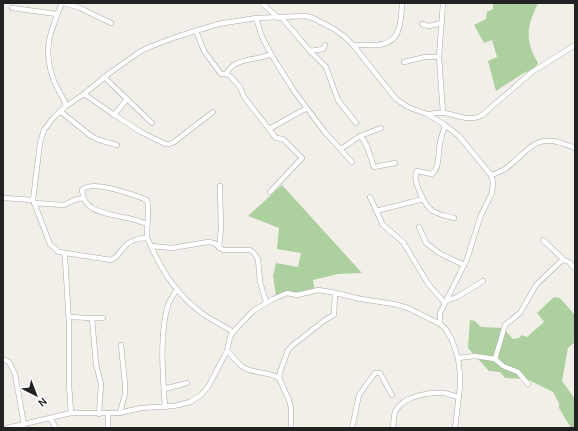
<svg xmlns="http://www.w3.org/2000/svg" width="578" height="431" viewBox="0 0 578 431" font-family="Karla,sans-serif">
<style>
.forest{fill:#add19e}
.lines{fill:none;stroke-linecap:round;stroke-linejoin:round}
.minor-casing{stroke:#a9a9a9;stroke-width:5.5}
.minor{stroke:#fff;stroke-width:4.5}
</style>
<rect width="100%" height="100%" fill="#f2efe9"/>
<g class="forest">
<path d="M493,3H538C527,27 524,39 538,63L535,68L522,74L496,91L488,61L497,57L492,40L484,43L474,25L486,19L487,12L493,9Z"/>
<path d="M282,185L362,273L338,274L313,280L315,291L296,296H276L273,276L276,263L298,267L301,253L277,249L279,228L248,216Z"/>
<path d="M554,297L560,298L575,315V342L568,348L562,381L575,399V428H571L559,408V403L553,392L527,379L505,378L500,372L489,371L468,348L470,320L475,321L481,327L503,328L513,339L519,338L522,335L527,337L544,322L537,313Z"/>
</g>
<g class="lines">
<g class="minor-casing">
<g id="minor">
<path d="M62,3C50,32 42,50 54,81C57,89 65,100 66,106"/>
<path d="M64,3L80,8L111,23"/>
<path d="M262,3L278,18"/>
<path d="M12,8L57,14"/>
<path d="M256,18L262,37L271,54L294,91L324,131L352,162"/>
<path d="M282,18L310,51L323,49L325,45"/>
<path d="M422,24L429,26L442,23"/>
<path d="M196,31L204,51L221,74H226L230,76L240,87L244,97L276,138L283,139L302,158L270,192"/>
<path d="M354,46C362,44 369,45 376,45C401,44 401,23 402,3"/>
<path d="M310,51L326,67L338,100L356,123"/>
<path d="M404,62L425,57H439"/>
<path d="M226,74C234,57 257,61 271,54"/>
<path d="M104,77L152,123"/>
<path d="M84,94L113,114L141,132L165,144H169L174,142L213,112"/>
<path d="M60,111L91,136L99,140L117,145"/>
<path d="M443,113L439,57L443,3"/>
<path d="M427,114C432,114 438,112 443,113C456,114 467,122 481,116L532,72L575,45"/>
<path d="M114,115L127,99"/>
<path d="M445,125C443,133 439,142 439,151C438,159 439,168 432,174L417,171L416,173C413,181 425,207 433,211C439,215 447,216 454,218"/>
<path d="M269,129L307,108"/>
<path d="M360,136L381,128"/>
<path d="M341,149L360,136C368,143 370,157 374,167L395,163"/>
<path d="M491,175C498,173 505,170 510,165C527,152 534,136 558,142C564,144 569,145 575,148"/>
<path d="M370,197L383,225L403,242L429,285L444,302L457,297L483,281"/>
<path d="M3,198L33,200"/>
<path d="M34,203L64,205L74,200L83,198"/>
<path d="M376,211L423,199"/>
<path d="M147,224C139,221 131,218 122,217C106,213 83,212 82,190C92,179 134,195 147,200C149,205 147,229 147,238"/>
<path d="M419,227L426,243L439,253L464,265"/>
<path d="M543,240L564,260"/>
<path d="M151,246C163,274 181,299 206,316C215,322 224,326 233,332"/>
<path d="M219,248L221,229L220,186"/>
<path d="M64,253L65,257L69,324V385L71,413"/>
<path d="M266,302L260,282L258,259L253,252L250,250H223L214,243L208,242L172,248L151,246L147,238C136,238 128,241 121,251C118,255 116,258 111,260L59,252L50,244L33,200L40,143L44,130L54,117L66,106L84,94L111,72L141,51L152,46L176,37L218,24L256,18L306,16L313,18L334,29L345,37L354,46L396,99L408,107L427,114L445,125L459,136L491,175L493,182L492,193L481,215L467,259L440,313V324"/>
<path d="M69,317C80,317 91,319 103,318"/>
<path d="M92,319L96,364L101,384L99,414"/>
<path d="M227,351C233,356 237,363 243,367C253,374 267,371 279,378"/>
<path d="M458,358L475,356L495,359L503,366L518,372L528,384"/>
<path d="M3,359L9,362L15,374L24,425"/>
<path d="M495,359L505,325L520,313L536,285L560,262L564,260L569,262L575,269"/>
<path d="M164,389L187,383"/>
<path d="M165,407C163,377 159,335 168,305C170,300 174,294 177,289"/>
<path d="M108,413V428"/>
<path d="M120,413L125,394V384L121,345"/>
<path d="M50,418L56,428"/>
<path d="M7,428L71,413H118L141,408L174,406L190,402L201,395L208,387L227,351L230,337L233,332L253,311L273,299L287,293L297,295L318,290L331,292L361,299L394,304L408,308L440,324L445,328L452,340L458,358L460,374V386L455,428"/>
<path d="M291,428V408L289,400L279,378L280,372L288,350L293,345L325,320L334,315L335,293"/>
<path d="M352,428L359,395L375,373H380L392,395"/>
<path d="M393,428C394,423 393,414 396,410C404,396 429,392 444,393C449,394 454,396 459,397"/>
</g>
</g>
<use href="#minor" class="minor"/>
</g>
<rect width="578" height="431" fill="none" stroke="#222222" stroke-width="8"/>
<g transform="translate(36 395) rotate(138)" stroke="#ffffff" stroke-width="3" paint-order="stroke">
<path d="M0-3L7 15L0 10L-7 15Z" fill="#222222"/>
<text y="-6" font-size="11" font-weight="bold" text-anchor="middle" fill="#222222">N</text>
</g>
</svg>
